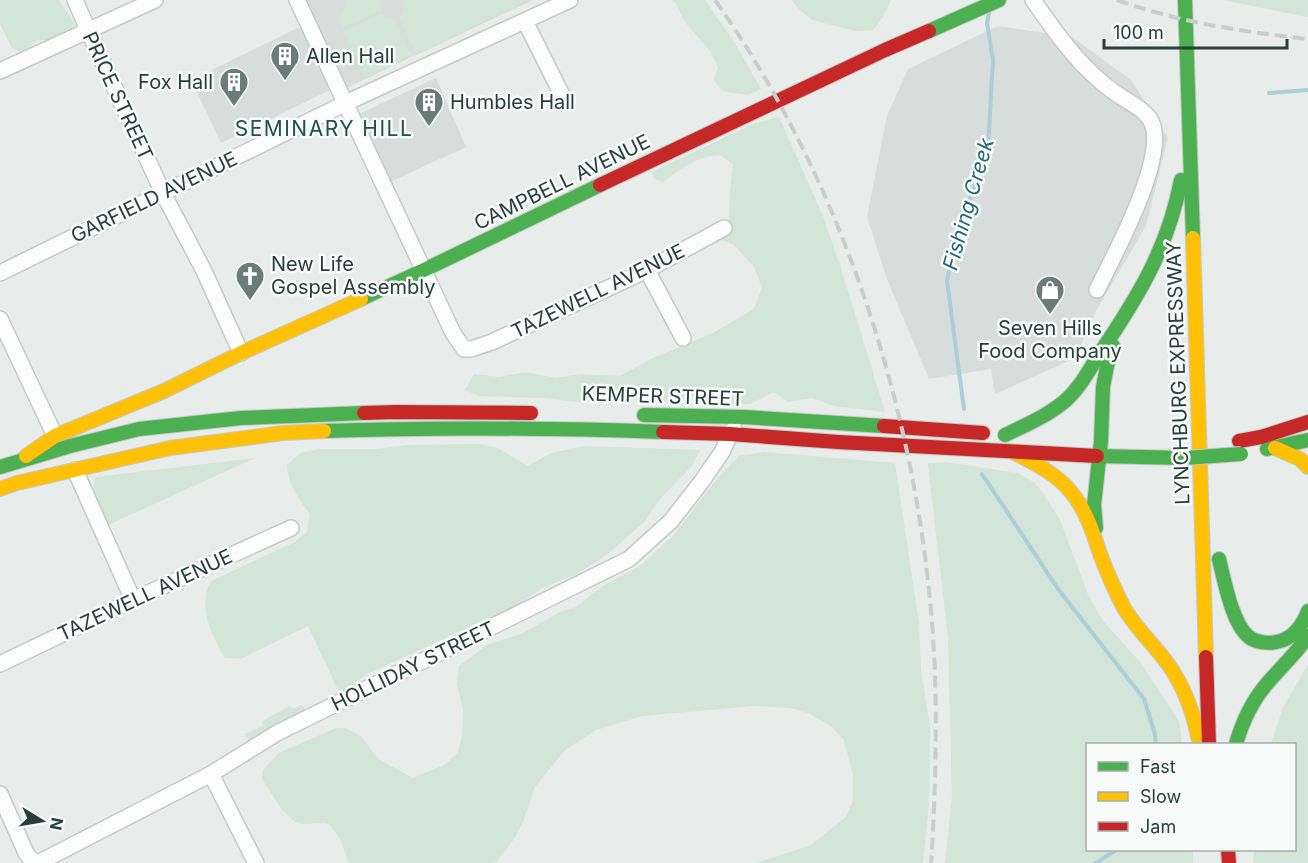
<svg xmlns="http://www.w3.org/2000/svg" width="1308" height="863" viewBox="0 0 1308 863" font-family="Inter,sans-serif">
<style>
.built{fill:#d6ddda}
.green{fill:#d3e4d8}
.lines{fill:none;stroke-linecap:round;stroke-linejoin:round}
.stream{stroke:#acced6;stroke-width:4}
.street-casing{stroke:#c5c9c7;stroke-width:18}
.fast-casing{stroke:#c4c9c7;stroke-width:16}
.slow-casing{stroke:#c4c9c7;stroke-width:16}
.jam-casing{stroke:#c4c9c7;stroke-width:16}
.street{stroke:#fcfcfc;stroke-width:15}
.fast{stroke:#4caf50;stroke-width:14}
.slow{stroke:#ffc107;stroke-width:14}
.jam{stroke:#c62828;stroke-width:14}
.rail{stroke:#c9cdcb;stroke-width:4;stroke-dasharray:12 6;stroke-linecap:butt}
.fast-bridge-casing{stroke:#c3cac9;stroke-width:16;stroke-linecap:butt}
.fast-bridge{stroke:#4caf50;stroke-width:14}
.labels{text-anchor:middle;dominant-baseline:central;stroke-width:5;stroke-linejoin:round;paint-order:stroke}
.poi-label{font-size:20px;fill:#263f3a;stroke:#f7faf9;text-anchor:start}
.street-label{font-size:20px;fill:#263f3a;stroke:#f7faf9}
.neighbourhood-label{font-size:21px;letter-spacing:1.5px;fill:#235048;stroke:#f7faf9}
.water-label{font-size:21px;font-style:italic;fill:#246477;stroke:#f7faf9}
</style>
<rect width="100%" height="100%" fill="#e8ecea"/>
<g class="built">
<path d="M304,0H533L346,88Z"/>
<path d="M302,26L332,89L221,143L191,80Z"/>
<path d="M998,26L1072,37L1131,80L1168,138L1146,226L1096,311L1075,358L995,394L991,369L929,379L887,279L867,217L887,116L908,69Z"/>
<path d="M436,78L466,147L390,182L359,114Z"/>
</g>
<g class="green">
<path d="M0,0H59L75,25L61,40H37L23,53L12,48L0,24Z"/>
<path d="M346,0H383L381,5V11L343,28L338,18L348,5Z"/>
<path d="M402,0H529L416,54L399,17C404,12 404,7 402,0Z"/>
<path d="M672,0H705L736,45L761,89L748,95L722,91L714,80L718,68L711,52L685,22L676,4Z"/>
<path d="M792,0H891L883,17L873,30L855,31L812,20L798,8Z"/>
<path d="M1223,0H1308V17Z"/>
<path d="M382,13L387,17L394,18L411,55L366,78L343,31Z"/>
<path d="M779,117L823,216L840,265L885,412L834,406L812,398L788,402L774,392L750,404H719L697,396L677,401L651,403L624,397L599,401L574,402L544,398L479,396L465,390L474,374L499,377L526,372L556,378L581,374L620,376L651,359L713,333L754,309L762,287L754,267L734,245L719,238L729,223L730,193L733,164L720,155C697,156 681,169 663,182L654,179L652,172L751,125Z"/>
<path d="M480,444L498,448L528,466L551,453L585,446L700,450L692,466L660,499L644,522L608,554L577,574L542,588L519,604L367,674L345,691L337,694L339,692L308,626L240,659L225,658C212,637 197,605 211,581L293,543L307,532L310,514C299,500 288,484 287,465L300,453L318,449H379L407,445Z"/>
<path d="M764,452L895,463L919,624L921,670L930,727L929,805L923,863H757L811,845L846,817L853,801V775L844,740L831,726L808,713L791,708L753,706L642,716L596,730L565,750L535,787L523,822L514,839L497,861L493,863H349L340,839L330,825L325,823L303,824L295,822L282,810L262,779L263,770L279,753L336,728H345L361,736L378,759L413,778L446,764L458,752L462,735L463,710L457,684L459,666L487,645L521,634L560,612L576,607L601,587L640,566L672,537L715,481L739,456Z"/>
<path d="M255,458L108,525L93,489L96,477Z"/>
<path d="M946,462L1018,473L1035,483L1041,490L1060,520L1089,597L1103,621L1140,662L1179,721L1182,744H1088V850H1193V863H945L952,796L948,638L928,463Z"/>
<path d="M1308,664V863H1253L1254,850H1294V744H1271L1283,708Z"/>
<path d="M301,705L302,706H303L307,712L252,741L248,740L245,734L263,726L262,721L290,706L292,709Z"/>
</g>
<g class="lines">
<g class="stream">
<path d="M1269,93L1308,90"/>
<path d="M964,409L947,281L955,241L988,149L993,60L987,23L989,13"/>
<path d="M982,474L1058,589L1144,699L1155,734L1156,744"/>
<path d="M1096,863L1116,850"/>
</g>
<g class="street-casing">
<g id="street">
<path d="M75,0L88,30L163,193L204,271L241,353"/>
<path d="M297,0L453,333L464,349H471L492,342L647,270L724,228"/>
<path d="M1033,0C1056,33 1080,68 1114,92C1126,101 1146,109 1152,123C1167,159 1114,255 1097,290"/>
<path d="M525,21L565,101"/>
<path d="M0,71L155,0"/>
<path d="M647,270L683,338"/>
<path d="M0,273L352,100L570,0"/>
<path d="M0,319L55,436"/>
<path d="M75,470L133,600"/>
<path d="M0,664L133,600L291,528"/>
<path d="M211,774L256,863"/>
<path d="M0,794L26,853L34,863"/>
<path d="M38,863L211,774L277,733L629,559L671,521L702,481L722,452L730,434L734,429"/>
</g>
</g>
<g class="fast-casing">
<g id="fast">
<path d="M1185,0L1193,238"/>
<path d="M929,31L999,0"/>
<path d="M361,299L424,270L600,185"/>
<path d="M644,415L743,417L884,426"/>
<path d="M324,431C437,427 550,428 663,432"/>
<path d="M1005,435C1026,425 1047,416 1065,401C1080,388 1089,370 1100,353C1138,297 1168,248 1181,180"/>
<path d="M1267,449L1308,440"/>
<path d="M1097,456L1185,458"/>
<path d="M0,467L70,446L139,429L241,418L364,413"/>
<path d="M1096,528L1094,505L1101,441L1103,387L1107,366L1113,346"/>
<path d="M1219,559C1224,579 1232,624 1249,637C1255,642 1268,644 1276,642C1292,640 1303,625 1308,611"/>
<path d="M1236,744C1242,723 1251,703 1265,686C1279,669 1296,654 1308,636"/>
</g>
</g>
<g class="slow-casing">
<g id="slow">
<path d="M1193,238L1206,657"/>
<path d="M1275,448L1300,459L1308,467"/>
<path d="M1011,451C1032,462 1056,473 1071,492C1086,510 1093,532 1100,554C1107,572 1115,591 1124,608C1134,625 1148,639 1161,655C1181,679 1192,706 1198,737"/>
<path d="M26,456L55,436L164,391L241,353L361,299"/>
<path d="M0,489L17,483L170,448L283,433L324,431"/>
</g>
</g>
<g class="jam-casing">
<g id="jam">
<path d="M600,185L885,50L929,31"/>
<path d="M364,413L395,412L531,413"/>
<path d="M884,426L983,433"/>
<path d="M663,432L730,434L838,442L1097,456"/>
<path d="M1239,441L1261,437L1308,422"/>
<path d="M1206,657L1209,744"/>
<path d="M1228,850L1229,863"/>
</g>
</g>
<use href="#street" class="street"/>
<use href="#fast" class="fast"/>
<use href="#slow" class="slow"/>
<use href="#jam" class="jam"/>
<g class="rail">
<path d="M715,0C850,191 927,443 935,676C937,739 935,801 931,863"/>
<path d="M1117,0C1178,22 1243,32 1308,39"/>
</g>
<g class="fast-bridge-casing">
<path id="fast-bridge" d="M1185,458L1241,454"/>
</g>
<use href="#fast-bridge" class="fast-bridge"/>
</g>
<defs>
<g id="building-pin" transform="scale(1.5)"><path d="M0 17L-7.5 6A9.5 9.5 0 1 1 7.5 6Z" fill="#6a7c78" stroke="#f7faf9"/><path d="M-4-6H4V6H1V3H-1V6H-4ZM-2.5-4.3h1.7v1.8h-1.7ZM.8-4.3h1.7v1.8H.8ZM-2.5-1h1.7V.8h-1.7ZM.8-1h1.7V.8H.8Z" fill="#fff"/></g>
<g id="church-pin" transform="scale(1.5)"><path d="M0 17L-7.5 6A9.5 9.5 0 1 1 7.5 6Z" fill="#6a7c78" stroke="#f7faf9"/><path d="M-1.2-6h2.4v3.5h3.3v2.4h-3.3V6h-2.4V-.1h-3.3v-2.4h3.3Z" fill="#fff"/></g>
<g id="shop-pin" transform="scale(1.5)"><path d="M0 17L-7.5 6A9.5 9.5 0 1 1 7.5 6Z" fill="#6a7c78" stroke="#f7faf9"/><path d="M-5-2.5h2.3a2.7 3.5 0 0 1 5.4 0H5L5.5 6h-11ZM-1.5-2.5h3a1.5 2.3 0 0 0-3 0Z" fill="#fff"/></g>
</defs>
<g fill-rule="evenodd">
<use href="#building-pin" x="285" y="56"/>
<use href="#building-pin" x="234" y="82"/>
<use href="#building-pin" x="429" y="102"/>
<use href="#church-pin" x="250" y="276"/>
<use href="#shop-pin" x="1050" y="290"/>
</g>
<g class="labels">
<g class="poi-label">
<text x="306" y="56">Allen Hall</text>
<text x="213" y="82" text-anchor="end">Fox Hall</text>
<text x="450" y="102">Humbles Hall</text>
<text x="271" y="264">New Life<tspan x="271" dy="23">Gospel Assembly</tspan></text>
<text x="1050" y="328" text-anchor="middle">Seven Hills<tspan x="1050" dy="23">Food Company</tspan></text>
</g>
<g class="street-label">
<text transform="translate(118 96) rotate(65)">PRICE STREET</text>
<text transform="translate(562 182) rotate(-26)">CAMPBELL AVENUE</text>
<text transform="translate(154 197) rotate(-26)">GARFIELD AVENUE</text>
<text transform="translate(598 291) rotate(-26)">TAZEWELL AVENUE</text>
<text transform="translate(1178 373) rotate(-92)">LYNCHBURG EXPRESSWAY</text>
<text transform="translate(663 396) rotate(2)">KEMPER STREET</text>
<text transform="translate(145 595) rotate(-25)">TAZEWELL AVENUE</text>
<text transform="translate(413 666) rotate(-26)">HOLLIDAY STREET</text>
</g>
<g class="neighbourhood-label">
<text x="324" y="128">SEMINARY HILL</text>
</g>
<g class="water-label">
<text transform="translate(968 204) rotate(-74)">Fishing Creek</text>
</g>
</g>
<rect x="1086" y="743" width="210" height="108" fill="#f7faf9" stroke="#a3afad" stroke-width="1.5"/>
<rect x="1098" y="762" width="30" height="9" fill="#4caf50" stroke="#a3afad" stroke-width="1.5"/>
<text x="1140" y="773" font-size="18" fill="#263f3a">Fast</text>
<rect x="1098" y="792" width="30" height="9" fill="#ffc107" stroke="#a3afad" stroke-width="1.5"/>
<text x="1140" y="803" font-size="18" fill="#263f3a">Slow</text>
<rect x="1098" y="822" width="30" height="9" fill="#c62828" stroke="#a3afad" stroke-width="1.5"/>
<text x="1140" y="833" font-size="18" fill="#263f3a">Jam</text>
<g transform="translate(42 821) rotate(101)" stroke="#f7faf9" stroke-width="4.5" paint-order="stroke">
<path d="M0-4.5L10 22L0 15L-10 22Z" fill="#263f3a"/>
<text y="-9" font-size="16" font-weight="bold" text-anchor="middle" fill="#263f3a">N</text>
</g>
<path d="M1104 39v9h183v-9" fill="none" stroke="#263f3a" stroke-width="3"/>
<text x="1113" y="39" font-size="18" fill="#263f3a" stroke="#f7faf9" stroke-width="4.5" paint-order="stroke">100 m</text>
</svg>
